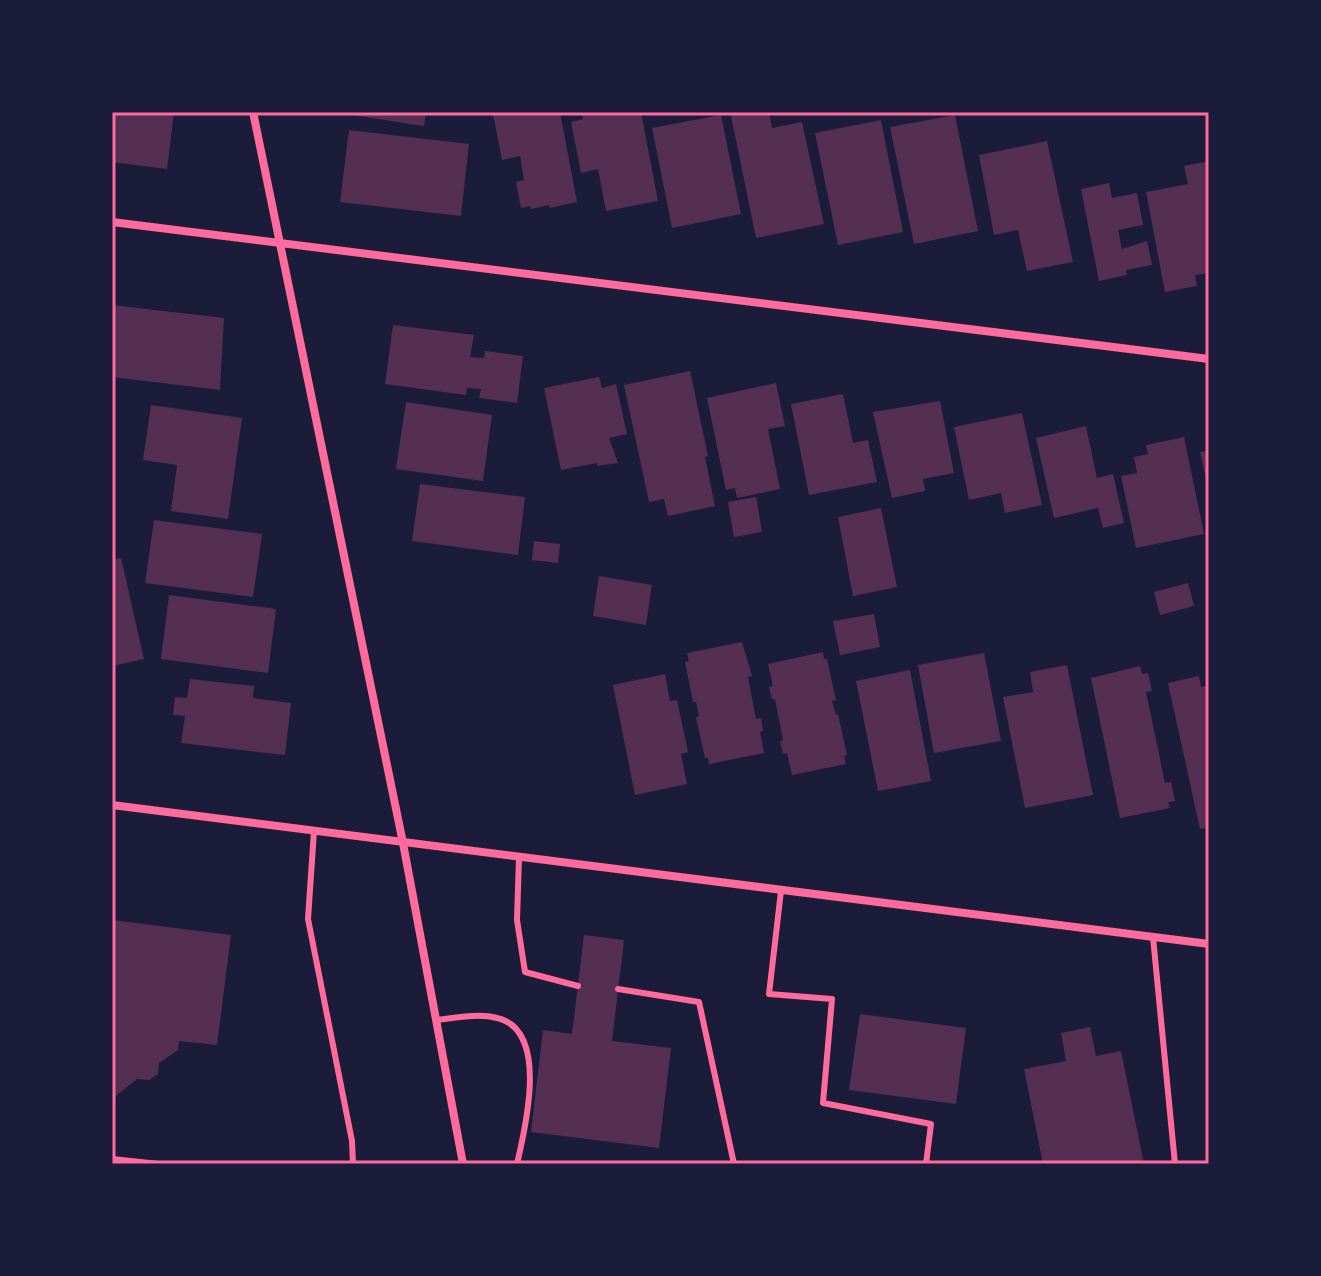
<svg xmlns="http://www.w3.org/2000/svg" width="1321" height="1276" viewBox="0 0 1321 1276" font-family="'Varela Round',sans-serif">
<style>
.building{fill:#542f53}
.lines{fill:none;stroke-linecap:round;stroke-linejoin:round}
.service{stroke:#ff6b9d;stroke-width:6}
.minor{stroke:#ff6b9d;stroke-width:8}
.neatline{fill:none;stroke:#ff6b9d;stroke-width:3}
</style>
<rect width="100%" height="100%" fill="#1b1b3a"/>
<g class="building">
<path d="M112,112H174L167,169L112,162Z"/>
<path d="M332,112H426L424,126Z"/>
<path d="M504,112H560L577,202L550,208L549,205L531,209L530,206L521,208L516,182L524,180L520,156L502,160L493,114Z"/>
<path d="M581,112H641L658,201L606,211L598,169L581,173L571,122L583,119Z"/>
<path d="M754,112H769L772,128L802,122L824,224L756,238L731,116Z"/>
<path d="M721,115L741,214L672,228L652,128Z"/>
<path d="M955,115L978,231L914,244L890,127Z"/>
<path d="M881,120L903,232L838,245L815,133Z"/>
<path d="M349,130L469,144L461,216L340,202Z"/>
<path d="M1047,141L1073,262L1027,271L1018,230L994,235L979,155Z"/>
<path d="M1209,161V273L1195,275L1197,286L1165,292L1146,192L1188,184L1184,166Z"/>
<path d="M1109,183L1112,198L1137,193L1143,225L1118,230L1122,249L1147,241L1152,265L1126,270L1127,275L1099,281L1081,189Z"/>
<path d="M112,305L224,318L220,390L112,377Z"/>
<path d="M393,325L474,335L470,357L484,358L485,351L523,356L517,403L479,398L481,389L467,388L466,395L385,384Z"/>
<path d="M690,371L708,456L705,457L715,506L668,516L664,499L649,502L624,385Z"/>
<path d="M599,377L602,388L616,384L627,434L609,438L618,463L597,466V463L561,470L544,388Z"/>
<path d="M776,383L785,426L768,429L780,489L737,498L735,488L726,490L707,398Z"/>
<path d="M843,394L853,443L868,440L877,482L809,495L791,404Z"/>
<path d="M940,401L954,473L923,479L925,491L892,498L873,412Z"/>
<path d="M406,402L492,415L483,481L396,469Z"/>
<path d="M151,405L242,418L228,519L171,511L177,465L143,460Z"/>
<path d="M1022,413L1042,505L1005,513L1001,493L969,500L954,427Z"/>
<path d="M1086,426L1097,478L1113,474L1124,523L1103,528L1098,508L1054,518L1036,438Z"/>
<path d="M1184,437L1204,534L1136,548L1121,476L1137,473L1134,457L1148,454L1146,445Z"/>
<path d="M1209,451V487H1208L1200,452Z"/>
<path d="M420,484L525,497L518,555L412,541Z"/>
<path d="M756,497L762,532L734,537L728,502Z"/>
<path d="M881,508L897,587L853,596L838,517Z"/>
<path d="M154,520L262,534L253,597L145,583Z"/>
<path d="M534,541L560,544L558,563L532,560Z"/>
<path d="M121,558L144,659L112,666V560Z"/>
<path d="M599,576L652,585L646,625L593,616Z"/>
<path d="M1188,583L1194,606L1160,615L1154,592Z"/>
<path d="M169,595L276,609L268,673L161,659Z"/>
<path d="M874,614L880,647L840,655L833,621Z"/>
<path d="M742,642L752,676L748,677L756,719L761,718L763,731L760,732L764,753L709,764L708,758H705L696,718L699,716L696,702H693L685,662L689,661L687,653Z"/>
<path d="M823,652L824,659H827L836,700L832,701L836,715L838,714L847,755L844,756L846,764L792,775L787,753L783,754L780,741L783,740L775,699H772L769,687L773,686L768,664Z"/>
<path d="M984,653L1001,741L934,753L918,665Z"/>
<path d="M1067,665L1093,795L1025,808L1003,697L1033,692L1030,672Z"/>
<path d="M1140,666L1142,674L1148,673L1152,691L1146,692L1165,783L1171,782L1175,801L1168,802L1170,808L1120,818L1091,678Z"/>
<path d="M910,670L931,781L878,791L856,681Z"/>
<path d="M665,674L670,701L677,700L688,752L681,754L687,784L635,795L613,685Z"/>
<path d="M1199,676L1201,687L1209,685V827L1200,829L1168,683Z"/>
<path d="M190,679L254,686L253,698L291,703L285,755L181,743L185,716L173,715L175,697L187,698Z"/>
<path d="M112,920L231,935L217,1045L179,1041L178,1050L159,1063L158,1074L149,1080L137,1079L112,1099Z"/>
<path d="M584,935L624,940L612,1041L671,1048L659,1148L531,1132L543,1030L572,1034Z"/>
<path d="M860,1014L966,1028L956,1104L849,1090Z"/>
<path d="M1090,1027L1096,1056L1121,1051L1144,1164H1043L1024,1069L1066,1061L1061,1033Z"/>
</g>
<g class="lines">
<g class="service">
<path d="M314,831L308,919L352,1141L353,1164"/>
<path d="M519,857L517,920L525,972L578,986"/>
<path d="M781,891L769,994L832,999L823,1103L931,1124L926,1164"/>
<path d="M1153,937L1175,1164"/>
<path d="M618,989L699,1002L734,1164"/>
<path d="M436,1020C455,1018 478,1013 497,1018C550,1030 525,1129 517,1164"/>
<path d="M112,1159L159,1164"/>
</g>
<g class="minor">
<path d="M253,112L403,843L463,1164"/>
<path d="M112,222L1209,359"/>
<path d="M112,805L1209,944"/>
</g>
</g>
<rect width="1321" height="1276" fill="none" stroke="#1b1b3a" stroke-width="228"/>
<rect x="114" y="114" width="1093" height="1048" class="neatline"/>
</svg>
